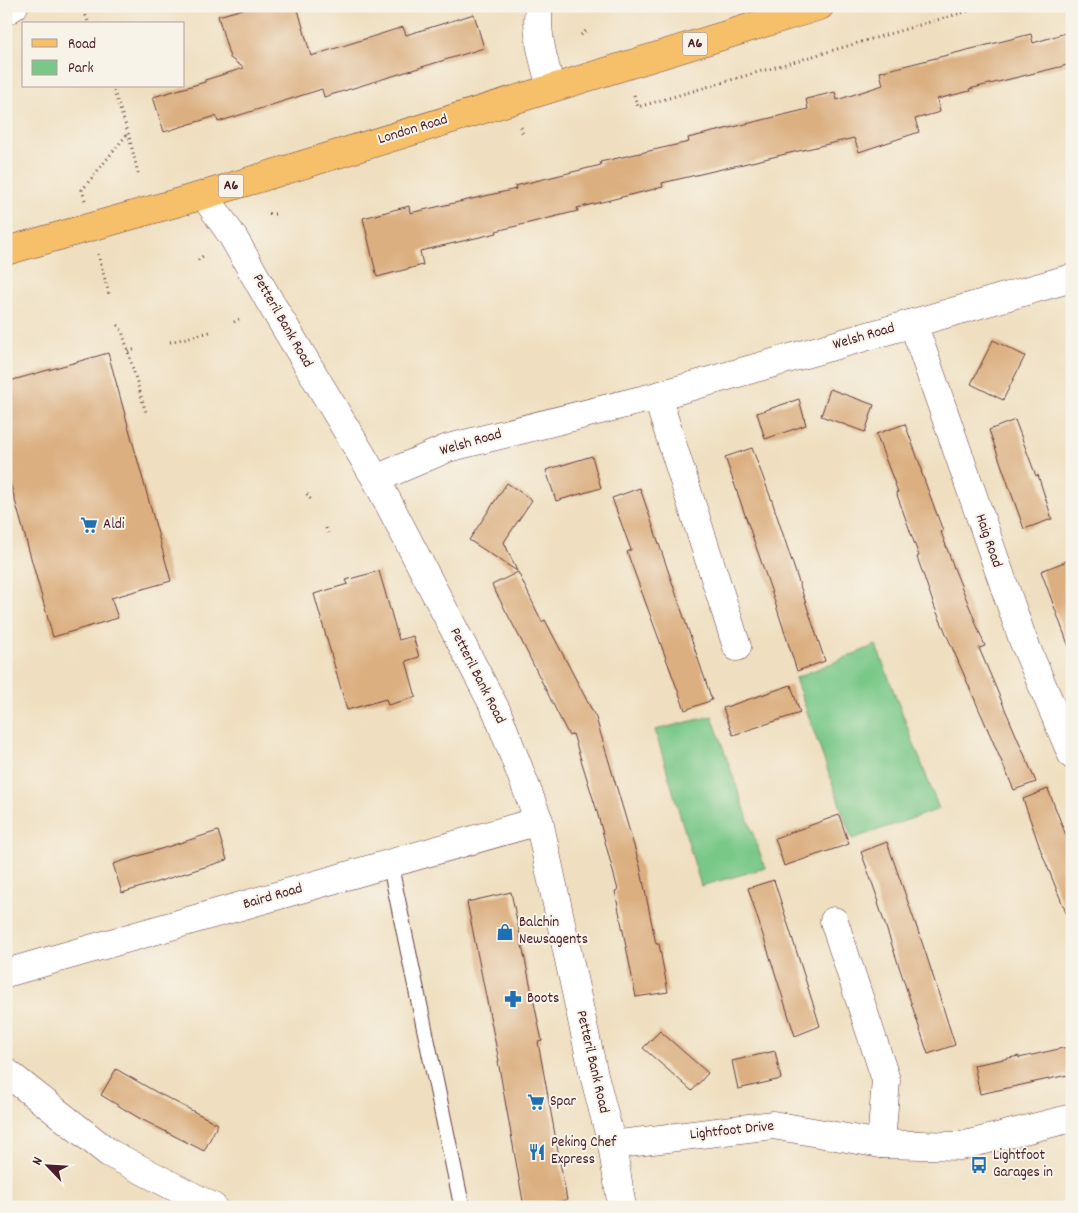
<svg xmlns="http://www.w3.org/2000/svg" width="1078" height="1213" viewBox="0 0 1078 1213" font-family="Dekko,sans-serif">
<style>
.green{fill:#79c888;stroke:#62745a}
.building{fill:#dbaf80}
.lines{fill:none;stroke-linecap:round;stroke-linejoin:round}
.service-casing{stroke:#633c41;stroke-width:17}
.minor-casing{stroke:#633c41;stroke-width:29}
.tertiary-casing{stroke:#633c41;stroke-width:29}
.primary-casing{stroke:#633c41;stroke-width:29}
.path{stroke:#633c41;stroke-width:3;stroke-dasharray:1 4;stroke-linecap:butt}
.service{stroke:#fff;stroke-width:15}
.minor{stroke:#fff;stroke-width:28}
.tertiary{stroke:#fff;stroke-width:28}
.primary{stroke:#f6c06b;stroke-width:28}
.labels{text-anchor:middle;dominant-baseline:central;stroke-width:4;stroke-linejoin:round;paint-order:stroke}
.shield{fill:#f7f3e8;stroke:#7e5f64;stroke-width:1}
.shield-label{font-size:14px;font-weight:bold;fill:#4a1f2b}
.street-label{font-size:15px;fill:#4a1f2b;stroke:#f7f3e8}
.poi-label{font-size:15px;fill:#4a1f2b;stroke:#f7f3e8;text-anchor:start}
</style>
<rect width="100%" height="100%" fill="#f7f3e8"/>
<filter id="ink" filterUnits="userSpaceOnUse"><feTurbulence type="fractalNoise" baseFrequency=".02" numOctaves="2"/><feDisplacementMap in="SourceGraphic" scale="10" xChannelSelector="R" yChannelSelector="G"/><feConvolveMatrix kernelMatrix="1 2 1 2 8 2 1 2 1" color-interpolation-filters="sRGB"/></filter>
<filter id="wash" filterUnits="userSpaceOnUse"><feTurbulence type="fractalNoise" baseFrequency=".0096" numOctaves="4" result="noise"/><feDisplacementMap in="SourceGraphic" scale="20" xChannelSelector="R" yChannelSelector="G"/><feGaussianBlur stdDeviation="1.12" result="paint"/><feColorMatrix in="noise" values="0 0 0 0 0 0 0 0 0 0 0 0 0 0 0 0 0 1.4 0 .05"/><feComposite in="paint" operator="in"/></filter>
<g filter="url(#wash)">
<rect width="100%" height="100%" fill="#efdfc0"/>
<g class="green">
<path d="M876,645L939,809L852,839L795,678Z"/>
<path d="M712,716L765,868L701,886L655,730Z"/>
</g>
<g id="blocks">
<g class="building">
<path d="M254,6H297L311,56L403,27L406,35L474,14L484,48L324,97L322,89L218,122L216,116L164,132L153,97L205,82V80L244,68L230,58L218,16Z"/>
<path d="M1072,31V64L969,89L970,91L937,99L940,112L915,119L919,132L859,152L854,138L662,183L663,187L577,208L578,211L496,231L497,233L420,251L423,265L377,277L363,218L409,206L410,213L516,189L515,186L601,165L600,162L689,142L688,138L808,109L806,99L835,92L837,100L883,85L880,72L1031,34L1033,43Z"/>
<path d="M993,340L1025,356L1003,400L971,384Z"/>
<path d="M108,353L171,581L111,598L118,618L53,637L6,468V382Z"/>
<path d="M830,389L874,405L865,432L821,416Z"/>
<path d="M799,399L806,425L765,439L757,413Z"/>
<path d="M1015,420L1036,476L1038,475L1052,519L1024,529L989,430Z"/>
<path d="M905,424L922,470L921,471L943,531L941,532L954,568L985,646L979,648L1036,782L1014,790L935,608L917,557L919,556L896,492H898L876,434Z"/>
<path d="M752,448L772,501L825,661L797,671L772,593L725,457Z"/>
<path d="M592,456L601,488L556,501L546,470Z"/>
<path d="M507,483L532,500L504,542L517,571L469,540Z"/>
<path d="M640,488L712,700L685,710L627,552L631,550L612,498Z"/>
<path d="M1072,559V646L1069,647L1041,571Z"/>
<path d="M379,571L399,640L413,636L419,657L406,661L416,697L388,705L386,699L347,710L314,594L348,584L346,580Z"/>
<path d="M518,572L542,622L545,620L596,718L640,866L656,944H659L668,992L636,997L615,891L618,890L596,808L573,734L569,736L520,638L492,585Z"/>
<path d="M791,685L800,713L733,735L723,708Z"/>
<path d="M1048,789L1072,851L1071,925L1041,851L1023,799Z"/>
<path d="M839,815L849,844L784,866L775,838Z"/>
<path d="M218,831L227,860L122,893L113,864Z"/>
<path d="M887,842L926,954L955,1045L928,1054L878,903L879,902L861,852Z"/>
<path d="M774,880L820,1026L795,1036L748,888Z"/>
<path d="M511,892L542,1041L538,1042L567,1200L532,1207H524L498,1061H499L467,902Z"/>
<path d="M660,1031L708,1073L692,1091L643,1048Z"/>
<path d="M1072,1046V1074L980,1094L974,1065L1019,1056V1058Z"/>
<path d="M775,1051L781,1079L738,1089L732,1061Z"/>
<path d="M116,1069L156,1092L218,1124L204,1151L139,1118L101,1095Z"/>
</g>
</g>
</g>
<g filter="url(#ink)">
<use href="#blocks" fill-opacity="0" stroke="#633c41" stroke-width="1"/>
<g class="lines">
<g class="service-casing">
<path id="service" d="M390,864L462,1207"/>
</g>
<g class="minor-casing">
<g id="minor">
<path d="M6,11L14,6"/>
<path d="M204,195L233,237L270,302L376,479L497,712L539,821L593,1071L612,1145L622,1207"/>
<path d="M913,323L1023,640L1072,755"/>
<path d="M657,396L737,647"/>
<path d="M376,479L448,448L657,396L1072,278"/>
<path d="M834,921L886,1080L881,1144"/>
<path d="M6,973L539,821"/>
<path d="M6,1072L109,1153L213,1207"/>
<path d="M612,1145L773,1125L881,1144L961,1146L1072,1118"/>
</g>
</g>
<g class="tertiary-casing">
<path id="tertiary" d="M539,6C535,34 544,61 551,88"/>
</g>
<g class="primary-casing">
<path id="primary" d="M6,251L204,195L820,6"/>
</g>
<g class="path">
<path d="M82,6L89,24"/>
<path d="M581,35L586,31"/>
<path d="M112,86L128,132L138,173"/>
<path d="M634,95L638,107L985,6"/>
<path d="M521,127L523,136"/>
<path d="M85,200L82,190L128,133"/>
<path d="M269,214H275"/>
<path d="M98,254L109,294"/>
<path d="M198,260L203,256"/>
<path d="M234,322L239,319"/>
<path d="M118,325L122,331L146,413"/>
<path d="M170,342L210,332"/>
<path d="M128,351L137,349"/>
<path d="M307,494L311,500"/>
<path d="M326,528L328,533"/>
</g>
<use href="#service" class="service"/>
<use href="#minor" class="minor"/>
<use href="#tertiary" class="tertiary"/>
<use href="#primary" class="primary"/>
</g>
</g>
<defs>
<g id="supermarket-bare" transform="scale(1.35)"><path d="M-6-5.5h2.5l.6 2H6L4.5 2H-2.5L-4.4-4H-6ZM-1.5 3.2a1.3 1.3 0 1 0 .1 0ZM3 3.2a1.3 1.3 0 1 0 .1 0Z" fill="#1f6fb2" stroke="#f7f3e8" stroke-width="2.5" paint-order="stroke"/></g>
<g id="shop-bare" transform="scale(1.35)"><path d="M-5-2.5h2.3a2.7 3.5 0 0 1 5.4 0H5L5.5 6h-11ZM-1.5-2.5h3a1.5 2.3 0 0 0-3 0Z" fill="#1f6fb2" stroke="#f7f3e8" stroke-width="2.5" paint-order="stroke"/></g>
<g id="pharmacy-bare" transform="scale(1.35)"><path d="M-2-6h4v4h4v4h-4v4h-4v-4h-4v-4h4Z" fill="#1f6fb2" stroke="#f7f3e8" stroke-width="2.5" paint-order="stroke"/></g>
<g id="restaurant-bare" transform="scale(1.35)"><path d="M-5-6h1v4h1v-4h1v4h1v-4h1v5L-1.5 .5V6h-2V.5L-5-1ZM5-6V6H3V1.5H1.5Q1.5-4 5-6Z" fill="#1f6fb2" stroke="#f7f3e8" stroke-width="2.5" paint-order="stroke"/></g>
<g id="bus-bare" transform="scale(1.35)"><path d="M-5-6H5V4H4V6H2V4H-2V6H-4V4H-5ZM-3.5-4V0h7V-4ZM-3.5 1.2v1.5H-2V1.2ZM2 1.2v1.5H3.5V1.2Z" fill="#1f6fb2" stroke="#f7f3e8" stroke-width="2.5" paint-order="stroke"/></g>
</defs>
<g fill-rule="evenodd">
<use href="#supermarket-bare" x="89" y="525"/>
<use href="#shop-bare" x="505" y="932"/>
<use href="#pharmacy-bare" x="513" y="999"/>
<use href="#supermarket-bare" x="536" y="1102"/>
<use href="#restaurant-bare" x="537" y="1152"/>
<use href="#bus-bare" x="979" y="1165"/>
</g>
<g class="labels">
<g class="shield">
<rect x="682.5" y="32.5" width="25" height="23" rx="4"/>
<rect x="218.5" y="174.5" width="25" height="23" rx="4"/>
</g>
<g class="shield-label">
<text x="695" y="44">A6</text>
<text x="231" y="186">A6</text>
</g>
<g class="street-label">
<text transform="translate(413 130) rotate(-17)">London Road</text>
<text transform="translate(282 321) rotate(60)">Petteril Bank Road</text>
<text transform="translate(864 337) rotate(-16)">Welsh Road</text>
<text transform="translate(471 443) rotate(-16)">Welsh Road</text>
<text transform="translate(988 541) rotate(71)">Haig Road</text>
<text transform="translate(477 676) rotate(63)">Petteril Bank Road</text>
<text transform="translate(273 897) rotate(-16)">Baird Road</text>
<text transform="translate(592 1062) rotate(77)">Petteril Bank Road</text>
<text transform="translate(732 1131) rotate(-6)">Lightfoot Drive</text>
</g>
<g class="poi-label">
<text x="103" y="525">Aldi</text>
<text x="519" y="923">Balchin<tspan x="519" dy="17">Newsagents</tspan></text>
<text x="527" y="999">Boots</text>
<text x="550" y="1102">Spar</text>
<text x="551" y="1143">Peking Chef<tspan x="551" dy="17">Express</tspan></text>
<text x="993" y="1156">Lightfoot<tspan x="993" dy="17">Garages in</tspan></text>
</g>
</g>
<rect width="1078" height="1213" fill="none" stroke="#f7f3e8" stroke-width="25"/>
<rect x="22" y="22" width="162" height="65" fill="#f7f3e8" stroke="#b29e9c"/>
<rect x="32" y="39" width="25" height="8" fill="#f6c06b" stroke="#b29e9c"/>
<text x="68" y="48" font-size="15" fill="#4a1f2b">Road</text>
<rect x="32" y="60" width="25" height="15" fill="#79c888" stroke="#b29e9c"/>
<text x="68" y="72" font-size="15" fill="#4a1f2b">Park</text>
<g transform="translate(48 1166) rotate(295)" stroke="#f7f3e8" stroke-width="4" paint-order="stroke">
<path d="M0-4L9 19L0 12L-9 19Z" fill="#4a1f2b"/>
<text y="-8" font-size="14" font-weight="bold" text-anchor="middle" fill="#4a1f2b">N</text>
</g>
</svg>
